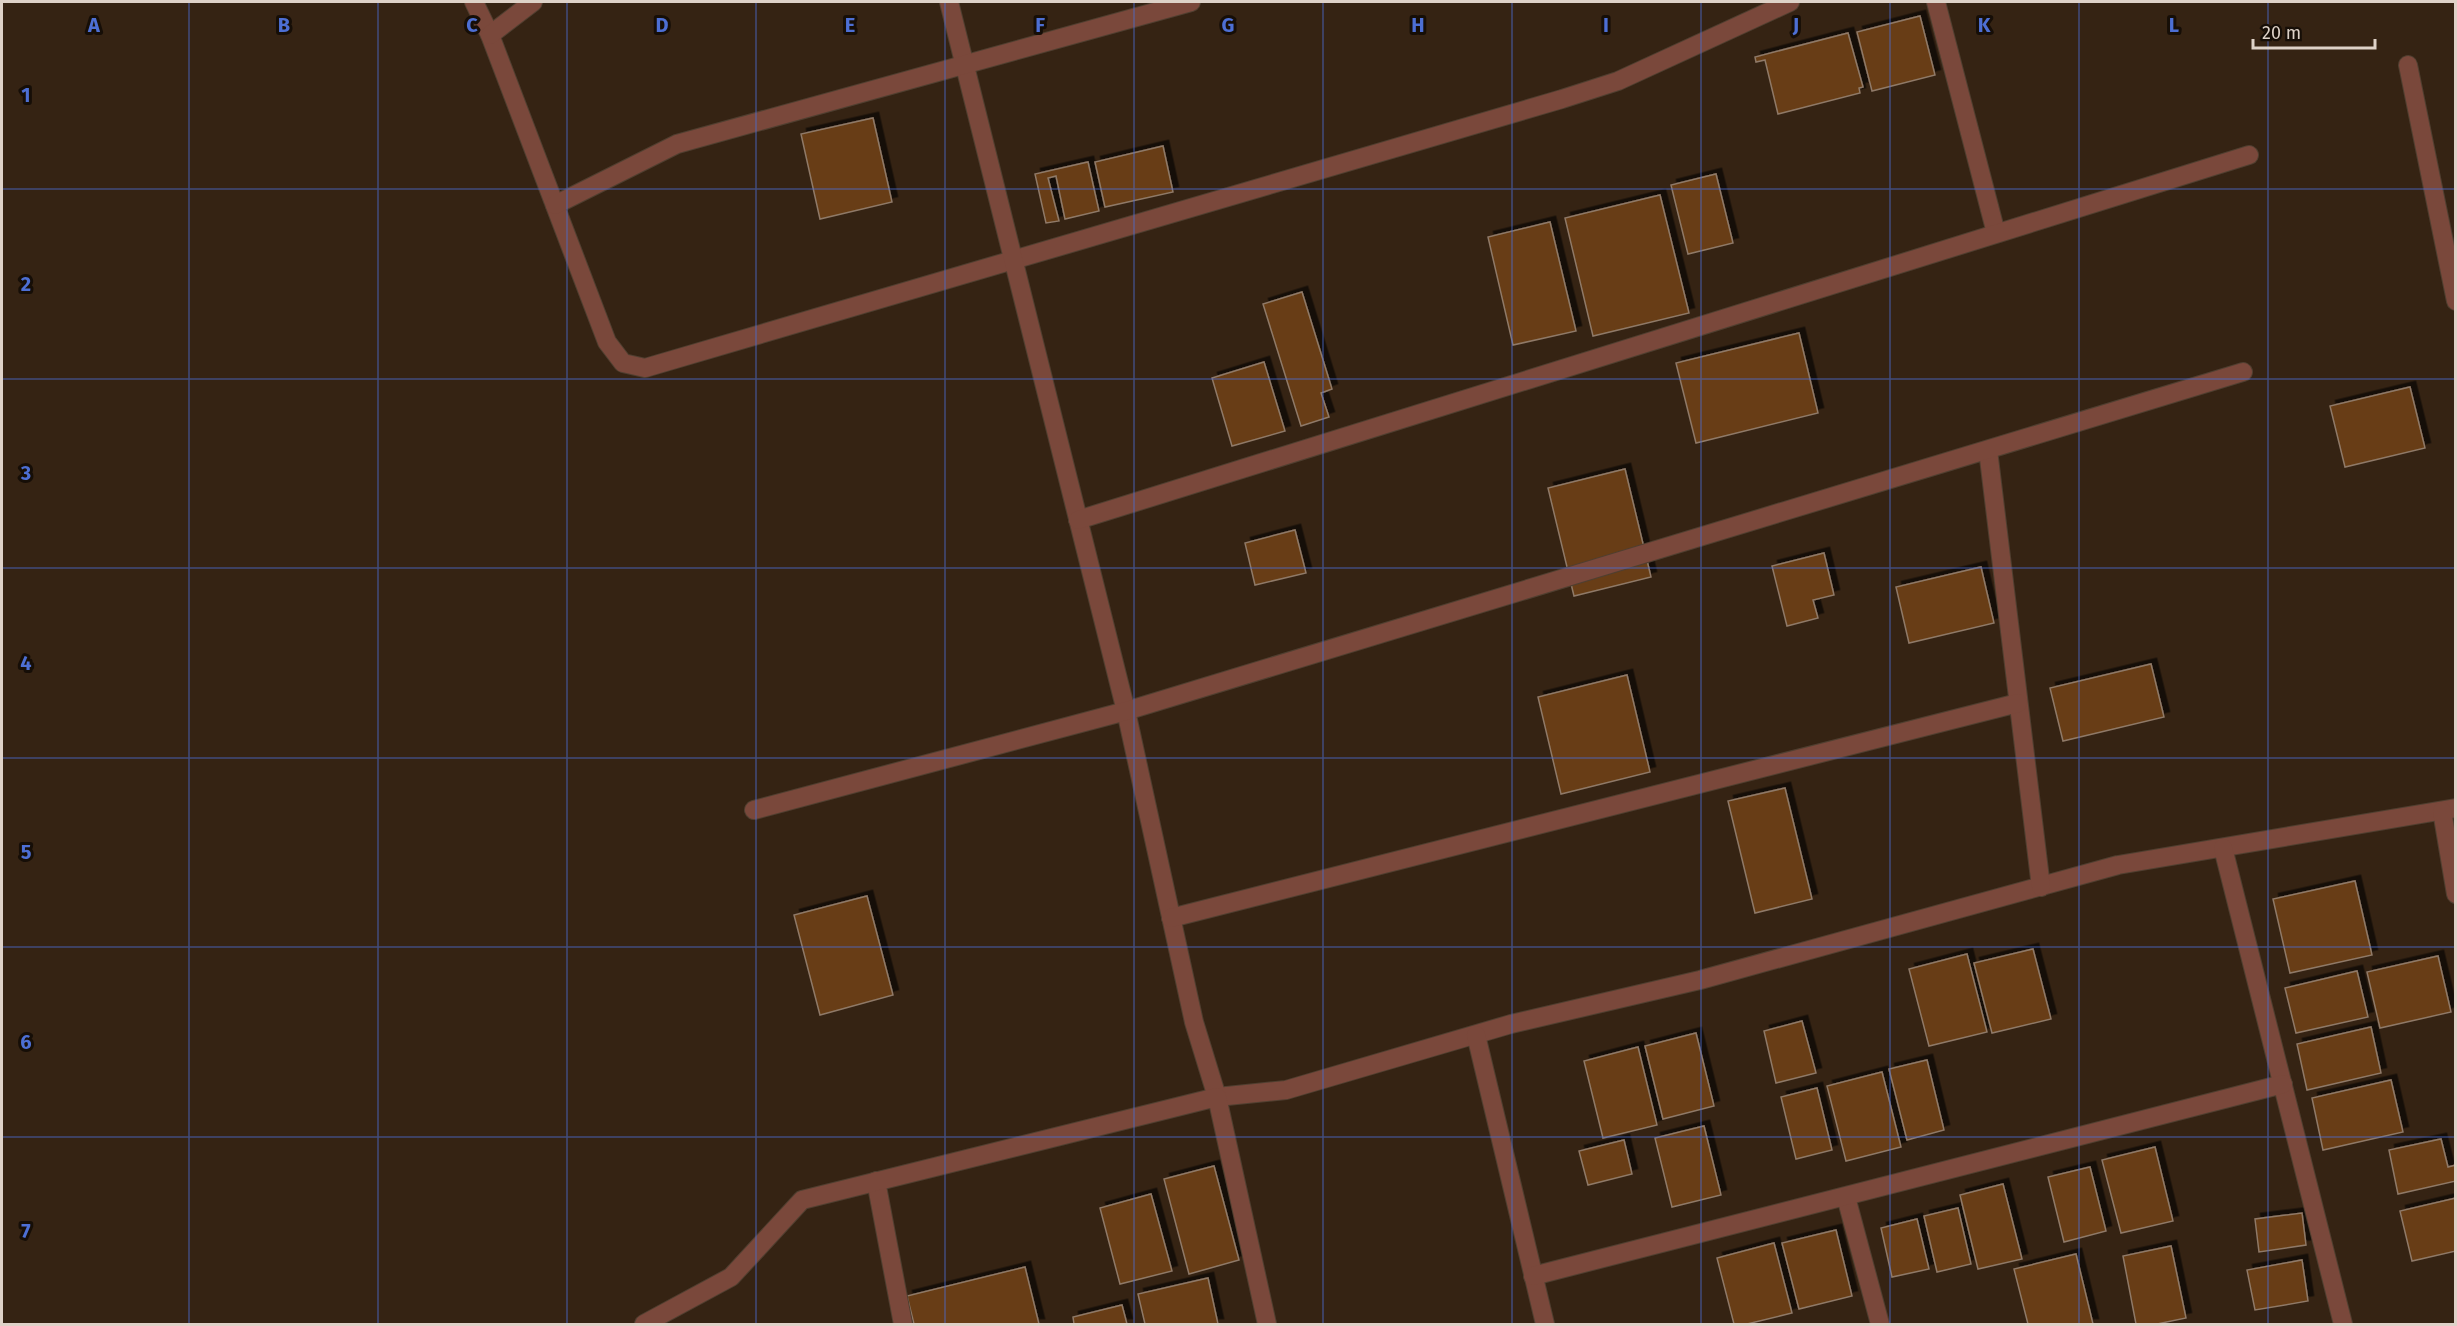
<svg xmlns="http://www.w3.org/2000/svg" width="2457" height="1326" viewBox="0 0 2457 1326" font-family="'Fira Sans',sans-serif">
<style>
.building{fill:#673d12;stroke:#8f7967;stroke-width:1.5;filter:url(#shadow)}
.lines{fill:none;stroke-linecap:round;stroke-linejoin:round}
.street-casing{stroke:#503f30;stroke-width:20}
.street{stroke:#7a483b;stroke-width:18}
.grid{fill:none;stroke:#4d6fd4;stroke-width:1.5;stroke-opacity:0.55}
.grid-label{font-size:20px;text-anchor:middle;font-weight:bold;fill:#4d6fd4;stroke:#160e07;stroke-width:6;stroke-linejoin:round;paint-order:stroke}
</style>
<defs>
<filter id="shadow"><feDropShadow dx="5.5" dy="-5.5" stdDeviation="0" flood-color="#0009"/></filter>
</defs>
<rect width="100%" height="100%" fill="#352313"/>
<g class="building">
<path d="M1920,16L1935,75L1872,91L1857,32Z"/>
<path d="M1848,33L1863,87L1859,88L1860,93L1778,114L1765,60L1756,62L1755,57Z"/>
<path d="M873,118L892,202L820,219L801,134Z"/>
<path d="M1163,146L1173,192L1105,207L1095,162Z"/>
<path d="M1088,162L1099,211L1065,219L1056,176L1048,178L1059,221L1046,223L1035,174Z"/>
<path d="M1716,174L1733,243L1688,254L1671,185Z"/>
<path d="M1660,195L1689,313L1593,336L1565,218Z"/>
<path d="M1550,222L1576,331L1513,345L1488,237Z"/>
<path d="M1302,292L1332,389L1321,393L1329,417L1301,426L1263,304Z"/>
<path d="M1799,333L1818,413L1696,443L1676,363Z"/>
<path d="M1264,362L1285,431L1232,446L1212,378Z"/>
<path d="M2410,387L2425,448L2345,467L2330,406Z"/>
<path d="M1625,469L1651,577L1574,596L1548,488Z"/>
<path d="M1295,530L1306,573L1255,585L1245,543Z"/>
<path d="M1824,553L1834,595L1813,600L1818,618L1787,626L1772,566Z"/>
<path d="M1981,567L1994,623L1909,643L1896,587Z"/>
<path d="M2151,664L2164,717L2063,741L2050,688Z"/>
<path d="M1627,675L1650,772L1561,794L1538,697Z"/>
<path d="M1785,788L1812,899L1755,913L1728,801Z"/>
<path d="M2355,881L2372,955L2290,973L2273,899Z"/>
<path d="M867,896L893,995L820,1015L794,915Z"/>
<path d="M2033,949L2051,1019L1992,1033L1974,963Z"/>
<path d="M1967,954L1987,1032L1929,1046L1909,969Z"/>
<path d="M2438,956L2451,1012L2380,1028L2367,972Z"/>
<path d="M2357,971L2368,1017L2296,1033L2285,988Z"/>
<path d="M1802,1021L1816,1073L1776,1083L1764,1031Z"/>
<path d="M2371,1027L2381,1073L2307,1090L2297,1044Z"/>
<path d="M1696,1033L1714,1106L1663,1119L1645,1046Z"/>
<path d="M1638,1047L1657,1125L1603,1138L1584,1061Z"/>
<path d="M1927,1060L1944,1130L1907,1140L1889,1069Z"/>
<path d="M1882,1072L1901,1147L1846,1161L1827,1086Z"/>
<path d="M2391,1080L2403,1132L2323,1150L2312,1098Z"/>
<path d="M1817,1088L1832,1150L1796,1159L1781,1097Z"/>
<path d="M1704,1126L1721,1195L1672,1207L1655,1138Z"/>
<path d="M2441,1139L2448,1167L2456,1165V1181L2398,1194L2389,1150Z"/>
<path d="M1624,1140L1632,1174L1588,1185L1579,1151Z"/>
<path d="M2155,1147L2173,1221L2121,1233L2102,1160Z"/>
<path d="M1214,1166L1239,1260L1189,1274L1164,1179Z"/>
<path d="M2090,1167L2106,1231L2064,1242L2048,1177Z"/>
<path d="M2003,1184L2022,1259L1978,1269L1960,1195Z"/>
<path d="M1151,1194L1172,1271L1120,1284L1100,1208Z"/>
<path d="M2456,1198V1251L2412,1261L2400,1211Z"/>
<path d="M1958,1208L1971,1264L1937,1272L1924,1216Z"/>
<path d="M2302,1213L2306,1245L2259,1252L2255,1219Z"/>
<path d="M1917,1219L1929,1269L1892,1277L1881,1228Z"/>
<path d="M1836,1230L1852,1296L1799,1309L1782,1243Z"/>
<path d="M1774,1243L1792,1313L1747,1324H1734L1717,1258Z"/>
<path d="M2171,1246L2186,1318L2157,1324H2136L2123,1256Z"/>
<path d="M2076,1254L2093,1324H2028L2014,1269Z"/>
<path d="M2302,1260L2308,1301L2255,1310L2247,1270Z"/>
<path d="M1025,1267L1039,1324H914L907,1296Z"/>
<path d="M1208,1278L1218,1324H1145L1138,1294Z"/>
<path d="M1122,1305L1127,1324H1074L1073,1317Z"/>
</g>
<g class="lines">
<g class="street-casing">
<g id="street">
<path d="M474,2L490,35L607,342L623,363L645,368L1562,99L1618,81L1790,2"/>
<path d="M949,2L1126,711L1194,1022L1217,1097L1286,1090L1511,1024L1700,980L2118,865L2456,808"/>
<path d="M1936,2L1996,233"/>
<path d="M490,35L533,2"/>
<path d="M2408,65L2456,301"/>
<path d="M555,205L677,144L1191,2"/>
<path d="M1988,450L2041,887"/>
<path d="M1078,520L2249,155"/>
<path d="M754,810L1126,711L2243,372"/>
<path d="M2442,811L2456,894"/>
<path d="M2223,848L2343,1324"/>
<path d="M1171,918L2018,703"/>
<path d="M1476,1035L1545,1324"/>
<path d="M876,1181L903,1324"/>
<path d="M1846,1197L1880,1324"/>
<path d="M1533,1276L2283,1084"/>
<path d="M644,1324L731,1277L802,1200L1217,1097L1267,1324"/>
</g>
</g>
<use href="#street" class="street"/>
</g>
<path class="grid" d="M189,2V1324M378,2V1324M567,2V1324M756,2V1324M945,2V1324M1134,2V1324M1323,2V1324M1512,2V1324M1701,2V1324M1890,2V1324M2079,2V1324M2268,2V1324M2,189H2456M2,379H2456M2,568H2456M2,758H2456M2,947H2456M2,1137H2456"/>
<g class="grid-label">
<text x="94" y="32">A</text>
<text x="284" y="32">B</text>
<text x="472" y="32">C</text>
<text x="662" y="32">D</text>
<text x="850" y="32">E</text>
<text x="1040" y="32">F</text>
<text x="1228" y="32">G</text>
<text x="1418" y="32">H</text>
<text x="1606" y="32">I</text>
<text x="1796" y="32">J</text>
<text x="1984" y="32">K</text>
<text x="2174" y="32">L</text>
<text x="26" y="102">1</text>
<text x="26" y="291">2</text>
<text x="26" y="480">3</text>
<text x="26" y="670">4</text>
<text x="26" y="859">5</text>
<text x="26" y="1049">6</text>
<text x="26" y="1238">7</text>
</g>
<rect width="2457" height="1326" fill="none" stroke="#ded2c8" stroke-width="6"/>
<path d="M2253 39v9h122v-9" fill="none" stroke="#ded2c8" stroke-width="3"/>
<text x="2262" y="39" font-size="18" fill="#ded2c8" stroke="#160e07" stroke-width="4.5" paint-order="stroke">20 m</text>
</svg>
